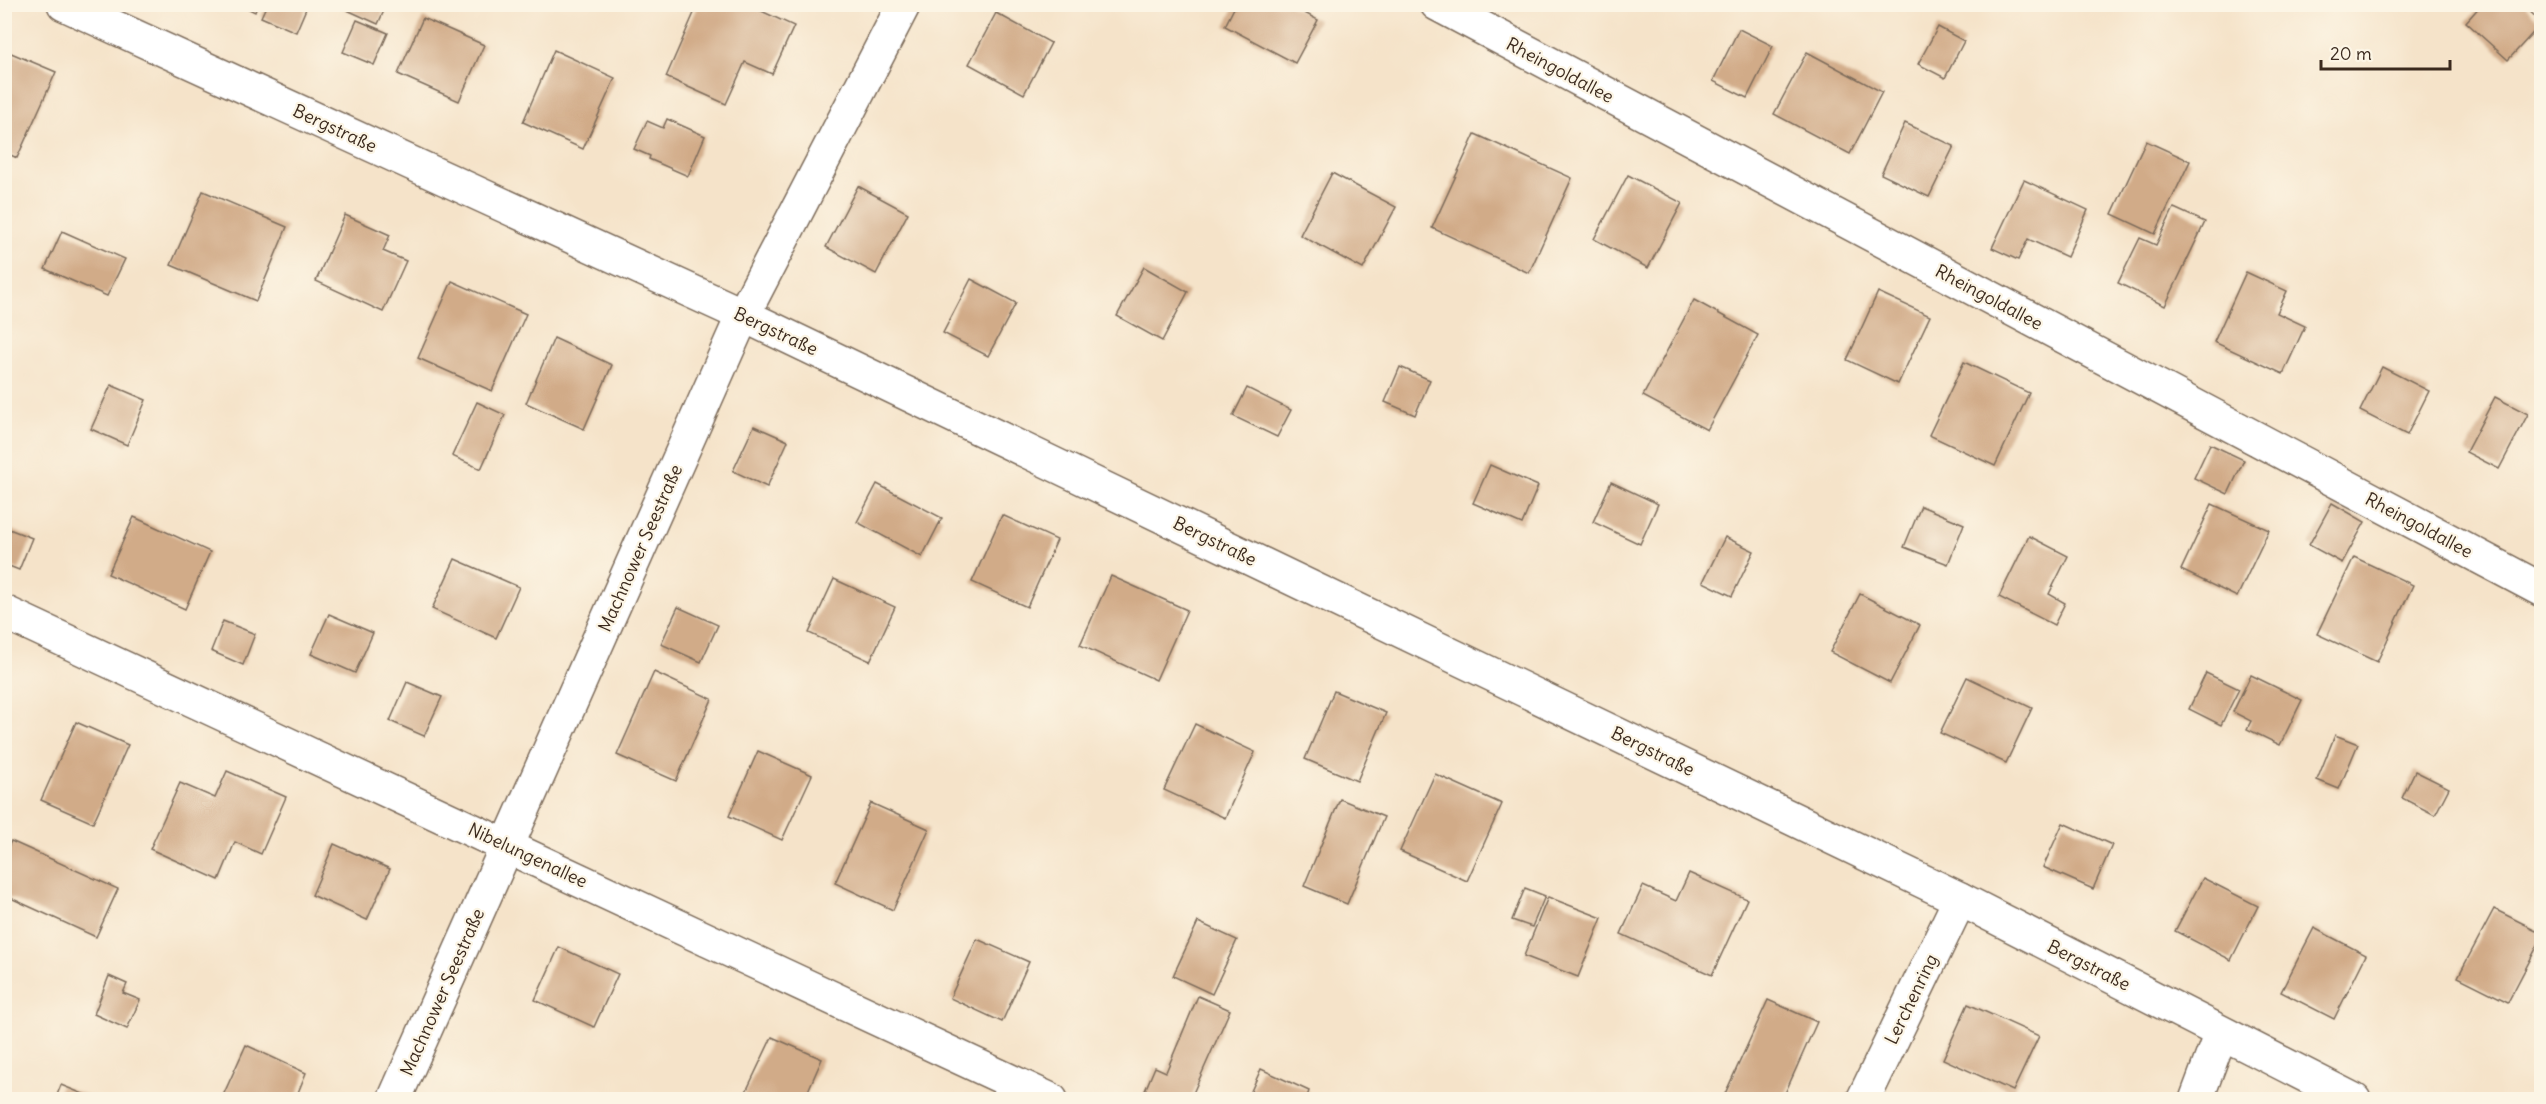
<svg xmlns="http://www.w3.org/2000/svg" width="2546" height="1104" viewBox="0 0 2546 1104" font-family="Delius,sans-serif">
<style>
.building{fill:#d1ab88}
.lines{fill:none;stroke-linecap:round;stroke-linejoin:round}
.minor-casing{stroke:#7c6b5a;stroke-width:36}
.minor{stroke:#fff;stroke-width:33}
.labels{text-anchor:middle;dominant-baseline:central;stroke-width:4.5;stroke-linejoin:round;paint-order:stroke}
.street-label{font-size:18px;fill:#3b2a1e;stroke:#fcf5e5}
</style>
<rect width="100%" height="100%" fill="#fcf5e5"/>
<filter id="ink" filterUnits="userSpaceOnUse"><feTurbulence type="fractalNoise" baseFrequency=".0167" numOctaves="2"/><feDisplacementMap in="SourceGraphic" scale="12" xChannelSelector="R" yChannelSelector="G"/><feConvolveMatrix kernelMatrix="1 2 1 2 8 2 1 2 1" color-interpolation-filters="sRGB"/></filter>
<filter id="wash" filterUnits="userSpaceOnUse"><feTurbulence type="fractalNoise" baseFrequency=".008" numOctaves="4" result="noise"/><feDisplacementMap in="SourceGraphic" scale="24" xChannelSelector="R" yChannelSelector="G"/><feGaussianBlur stdDeviation="1.35" result="paint"/><feColorMatrix in="noise" values="0 0 0 0 0 0 0 0 0 0 0 0 0 0 0 0 0 1.4 0 .05"/><feComposite in="paint" operator="in"/></filter>
<g filter="url(#wash)">
<rect width="100%" height="100%" fill="#f5e3c9"/>
<g id="blocks">
<g class="building">
<path d="M239,4H258L255,12Z"/>
<path d="M267,4H308L296,32L261,17Z"/>
<path d="M334,4H387L378,24Z"/>
<path d="M698,4H746L794,26L772,74L745,62L726,104L666,77Z"/>
<path d="M1236,4H1288L1318,20L1295,63L1225,26Z"/>
<path d="M2482,4H2522L2542,23L2508,60L2466,22Z"/>
<path d="M996,13L1051,43L1024,94L969,64Z"/>
<path d="M423,18L484,45L459,101L398,74Z"/>
<path d="M357,20L388,33L374,65L343,52Z"/>
<path d="M1938,27L1964,41L1945,78L1918,64Z"/>
<path d="M1739,29L1773,46L1747,98L1713,81Z"/>
<path d="M4,50L56,72L17,158L4,152Z"/>
<path d="M554,50L615,78L583,149L523,122Z"/>
<path d="M1807,52L1882,92L1850,154L1774,114Z"/>
<path d="M667,119L705,136L688,176L649,159L650,156L634,149L647,121L663,128Z"/>
<path d="M1905,123L1954,146L1929,197L1881,174Z"/>
<path d="M1475,134L1572,178L1529,273L1432,228Z"/>
<path d="M2146,141L2190,161L2155,234L2112,214Z"/>
<path d="M1332,173L1396,207L1363,269L1300,235Z"/>
<path d="M1628,175L1682,203L1648,268L1594,239Z"/>
<path d="M2024,180L2088,210L2067,257L2028,239L2018,260L1992,248Z"/>
<path d="M858,186L908,213L876,274L826,247Z"/>
<path d="M203,191L287,227L256,301L171,265Z"/>
<path d="M2174,208L2205,222L2165,306L2118,283L2140,238L2156,245Z"/>
<path d="M345,215L390,235L383,251L406,261L383,312L316,281Z"/>
<path d="M62,231L125,259L107,296L45,269Z"/>
<path d="M1144,267L1188,292L1162,341L1117,316Z"/>
<path d="M2246,272L2287,291L2277,313L2305,326L2283,374L2214,342Z"/>
<path d="M971,279L1016,303L988,356L943,333Z"/>
<path d="M452,281L526,314L492,391L418,358Z"/>
<path d="M1878,292L1930,316L1898,384L1847,360Z"/>
<path d="M1694,300L1758,335L1707,430L1643,396Z"/>
<path d="M554,338L612,365L584,429L526,403Z"/>
<path d="M1964,362L2029,393L1995,466L1929,435Z"/>
<path d="M1400,367L1430,380L1415,415L1385,402Z"/>
<path d="M2382,367L2429,391L2407,435L2360,411Z"/>
<path d="M111,385L146,400L127,445L91,429Z"/>
<path d="M1247,388L1291,410L1277,437L1233,416Z"/>
<path d="M2495,397L2528,414L2499,469L2466,452Z"/>
<path d="M477,402L505,415L481,469L452,456Z"/>
<path d="M754,426L788,441L767,487L733,471Z"/>
<path d="M2210,444L2244,460L2228,494L2194,478Z"/>
<path d="M1490,465L1538,486L1522,524L1473,503Z"/>
<path d="M1611,482L1658,504L1640,544L1593,522Z"/>
<path d="M877,484L942,518L922,557L857,522Z"/>
<path d="M2332,503L2365,522L2342,563L2309,545Z"/>
<path d="M2212,504L2269,530L2237,597L2181,570Z"/>
<path d="M1921,506L1964,524L1948,564L1904,547Z"/>
<path d="M1002,515L1057,540L1027,607L972,582Z"/>
<path d="M134,517L210,552L185,609L108,574Z"/>
<path d="M4,527L32,538L19,570L4,564Z"/>
<path d="M2029,536L2068,556L2049,594L2065,603L2054,625L1999,597Z"/>
<path d="M1725,537L1754,551L1732,596L1703,582Z"/>
<path d="M2354,557L2413,585L2377,662L2317,634Z"/>
<path d="M455,559L519,587L496,638L432,609Z"/>
<path d="M1111,576L1187,610L1156,680L1080,645Z"/>
<path d="M834,579L895,607L870,661L809,633Z"/>
<path d="M1860,594L1920,625L1890,683L1830,652Z"/>
<path d="M678,607L718,625L701,662L661,644Z"/>
<path d="M329,614L373,633L355,673L311,654Z"/>
<path d="M223,621L255,634L243,665L211,651Z"/>
<path d="M654,672L712,699L676,781L617,755Z"/>
<path d="M2206,673L2239,689L2221,725L2189,709Z"/>
<path d="M2251,675L2302,700L2280,745L2247,729L2251,721L2233,712Z"/>
<path d="M1967,677L2032,708L2006,763L1940,733Z"/>
<path d="M407,682L442,697L424,736L390,721Z"/>
<path d="M1334,691L1386,713L1357,781L1305,759Z"/>
<path d="M76,722L128,745L93,823L41,800Z"/>
<path d="M1195,724L1255,752L1225,818L1164,790Z"/>
<path d="M2335,735L2358,744L2339,789L2317,780Z"/>
<path d="M758,751L812,775L782,840L729,816Z"/>
<path d="M227,771L286,797L261,854L235,842L219,880L150,849L180,783L215,798Z"/>
<path d="M2415,771L2449,788L2435,815L2402,798Z"/>
<path d="M1435,774L1502,804L1467,881L1400,851Z"/>
<path d="M1340,799L1384,817L1347,904L1304,886Z"/>
<path d="M871,803L929,829L893,910L835,883Z"/>
<path d="M2063,823L2112,845L2093,889L2043,867Z"/>
<path d="M11,841L118,889L96,937L4,895V855Z"/>
<path d="M334,844L390,869L367,920L312,895Z"/>
<path d="M1689,873L1747,899L1712,975L1621,934L1643,886L1676,901Z"/>
<path d="M2203,878L2258,906L2231,960L2175,931Z"/>
<path d="M1525,888L1545,896L1532,927L1512,920Z"/>
<path d="M1548,897L1602,918L1578,977L1524,956Z"/>
<path d="M2494,909L2542,933V937L2508,1002L2458,977Z"/>
<path d="M1198,922L1237,940L1212,994L1173,976Z"/>
<path d="M2314,928L2366,955L2334,1019L2281,992Z"/>
<path d="M977,939L1029,962L1002,1022L950,998Z"/>
<path d="M559,947L618,974L594,1027L535,1000Z"/>
<path d="M109,976L127,984L123,993L140,1000L127,1029L94,1014Z"/>
<path d="M1198,996L1230,1010L1190,1100H1141L1155,1067L1166,1072Z"/>
<path d="M1768,1000L1817,1022L1782,1100H1732L1724,1096Z"/>
<path d="M1968,1004L2039,1036L2013,1091L1943,1059Z"/>
<path d="M772,1037L822,1059L804,1100L743,1098Z"/>
<path d="M246,1045L306,1073L295,1100H221Z"/>
<path d="M1261,1069L1309,1091L1306,1100H1247Z"/>
<path d="M61,1085L93,1098V1100H55Z"/>
</g>
</g>
</g>
<g filter="url(#ink)">
<use href="#blocks" fill-opacity="0" stroke="#7c6b5a" stroke-width="1.5"/>
<g class="lines">
<g class="minor-casing">
<g id="minor">
<path d="M64,4L743,315L1960,899L2354,1100"/>
<path d="M1437,4L2542,590"/>
<path d="M4,612L1051,1100"/>
<path d="M394,1100L743,315L904,4"/>
<path d="M1863,1100L1960,899"/>
<path d="M2196,1100L2221,1033"/>
</g>
</g>
<use href="#minor" class="minor"/>
</g>
</g>
<g class="labels">
<g class="street-label">
<text transform="translate(1560 70) rotate(28)">Rheingoldallee</text>
<text transform="translate(335 128) rotate(25)">Bergstraße</text>
<text transform="translate(1989 297) rotate(28)">Rheingoldallee</text>
<text transform="translate(776 331) rotate(25)">Bergstraße</text>
<text transform="translate(2419 525) rotate(28)">Rheingoldallee</text>
<text transform="translate(1215 541) rotate(26)">Bergstraße</text>
<text transform="translate(640 548) rotate(-66)">Machnower Seestraße</text>
<text transform="translate(1653 751) rotate(26)">Bergstraße</text>
<text transform="translate(528 855) rotate(25)">Nibelungenallee</text>
<text transform="translate(2089 965) rotate(27)">Bergstraße</text>
<text transform="translate(442 992) rotate(-66)">Machnower Seestraße</text>
<text transform="translate(1911 999) rotate(-64)">Lerchenring</text>
</g>
</g>
<rect width="2546" height="1104" fill="none" stroke="#fcf5e5" stroke-width="24"/>
<path d="M2321 60v9h129v-9" fill="none" stroke="#3b2a1e" stroke-width="3"/>
<text x="2330" y="60" font-size="18" fill="#3b2a1e" stroke="#fcf5e5" stroke-width="4.5" paint-order="stroke">20 m</text>
</svg>
